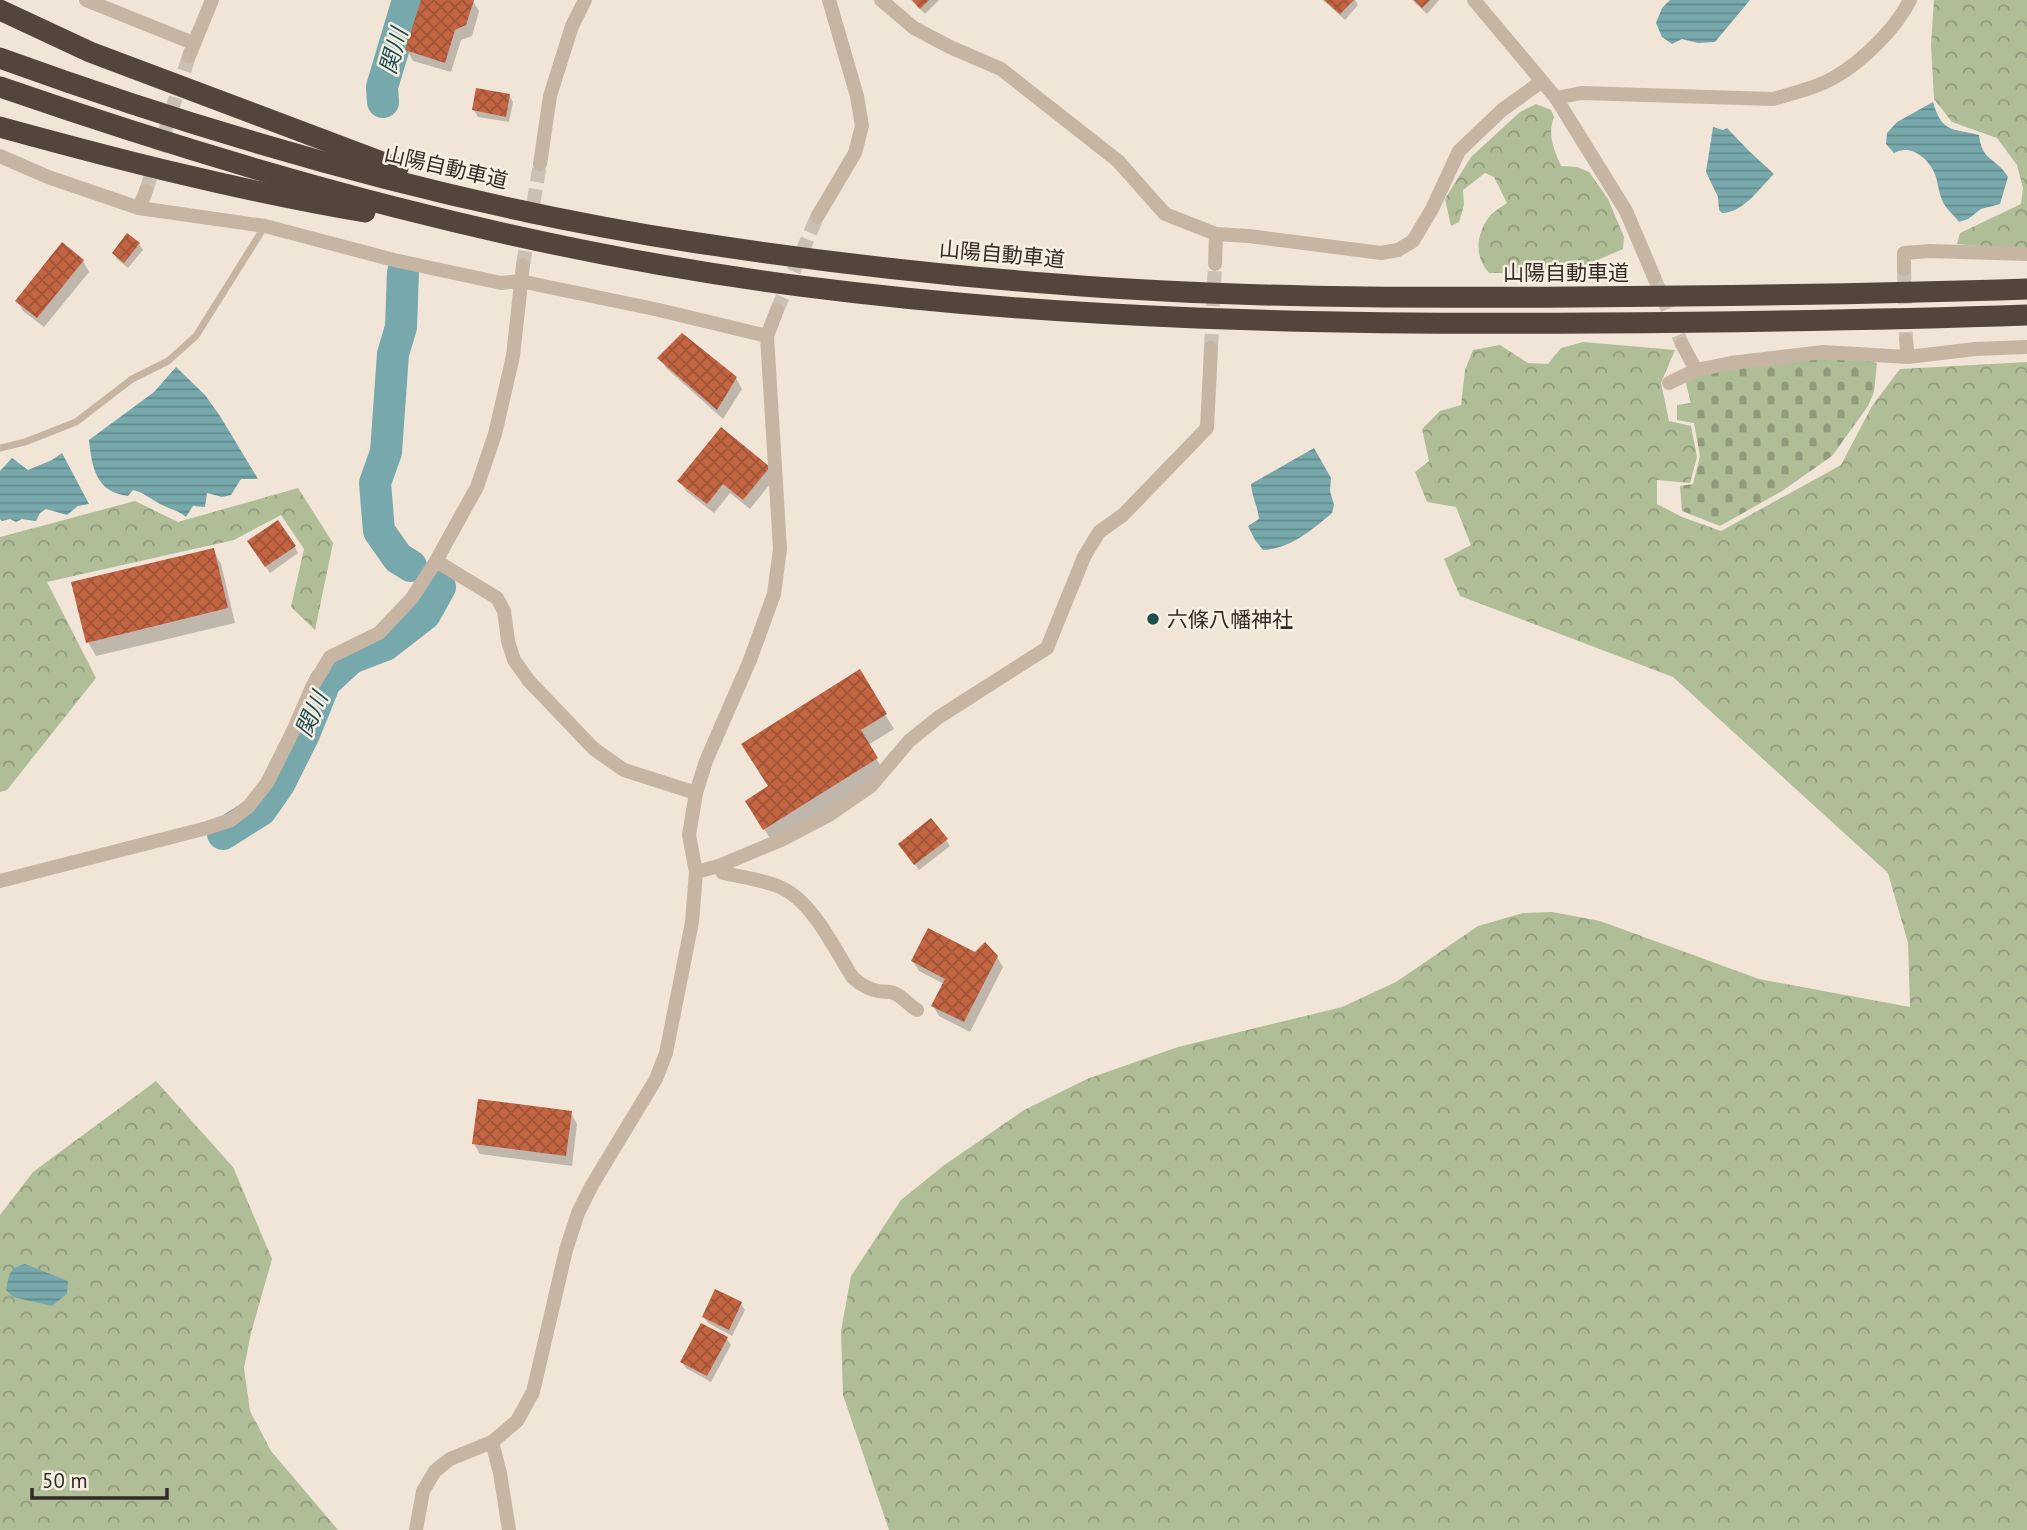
<svg xmlns="http://www.w3.org/2000/svg" width="2027" height="1530" viewBox="0 0 2027 1530" font-family="'PT Sans','Noto Sans JP',sans-serif">
<style>
.forest{fill:url(#forest-crowns)}
.cemetery{fill:url(#cemetery-stones)}
.water{fill:url(#water-rules)}
.shadow{fill:#0003}
.lines{fill:none;stroke-linecap:round;stroke-linejoin:round}
.river{stroke:#77a9ac;stroke-width:32}
.building{fill:url(#building-cross-hatch)}
.minor-tunnel{stroke:#cac0b3;stroke-width:14;stroke-dasharray:14 7;stroke-linecap:butt}
.service{stroke:#c7b5a4;stroke-width:7}
.minor{stroke:#c7b5a4;stroke-width:14}
.motorway{stroke:#53443c;stroke-width:21}
.poi-dot{fill:#1c4e52;stroke:#f8efe3;stroke-width:2.5}
.labels{text-anchor:middle;dominant-baseline:central;stroke-width:5;stroke-linejoin:round;paint-order:stroke}
.street-label{font-size:21px;fill:#332a25;stroke:#f8efe3}
.poi-label{font-size:21px;fill:#332a25;stroke:#f8efe3;text-anchor:start}
.water-label{font-size:23px;font-style:italic;fill:#1c4e52;stroke:#f8efe3}
</style>
<defs>
<pattern id="forest-crowns" width="20" height="18" patternUnits="userSpaceOnUse" patternTransform="scale(1.75)"><rect width="20" height="18" fill="#b0be98"/><path d="M2 6a3 3 0 1 1 6 0M12 15a3 3 0 1 1 6 0" fill="none" stroke="#909b7c"/></pattern>
<pattern id="cemetery-stones" width="16" height="16" patternUnits="userSpaceOnUse" patternTransform="scale(1.75)"><rect width="16" height="16" fill="#b0be98"/><path d="M2 7V4a2 2 0 0 1 4 0v3zM10 15v-3a2 2 0 0 1 4 0v3z" fill="#909b7c"/></pattern>
<pattern id="water-rules" width="6" height="5" patternUnits="userSpaceOnUse" patternTransform="scale(1.75)"><rect width="6" height="5" fill="#77a9ac"/><path d="M0 2.5h6" fill="none" stroke="#628a8c"/></pattern>
<pattern id="building-cross-hatch" width="8" height="8" patternUnits="userSpaceOnUse" patternTransform="scale(1.75)"><rect width="8" height="8" fill="#c36442"/><path d="M0 0l8 8M0 8l8-8" fill="none" stroke="#9f5337"/></pattern>
</defs>
<rect width="100%" height="100%" fill="#f0e5d7"/>
<g class="forest">
<path d="M1934,0H2027V251L1957,244L1960,233L2021,204L2023,188L2017,165L1997,138L1952,122L1934,99L1931,45Z"/>
<path d="M1536,104L1551,110L1554,117C1547,135 1554,149 1561,166L1577,167L1589,172L1608,199L1624,237L1623,249L1568,273H1489C1474,256 1476,235 1489,217C1493,212 1501,207 1507,203L1494,177L1485,173L1463,190L1464,205L1459,222L1451,226L1445,199L1471,157L1520,112Z"/>
<path d="M1583,342L1675,350L1661,383L1669,421L1691,426L1697,457L1690,483L1657,480V504L1682,517L1721,531L1841,465L1872,406L1900,369L2027,362V1530H889L843,1395L841,1331L851,1276L901,1200L943,1166L1024,1110L1087,1079L1178,1047L1342,1007L1396,982L1478,926L1523,913L1552,912L1600,921L1759,979L1910,1007L1908,943L1888,873L1673,677L1460,596L1444,559L1471,545L1456,507L1427,502L1415,472L1429,461L1422,429L1440,411L1461,405L1465,370L1473,350L1500,345L1528,363L1548,364L1561,348Z"/>
<path d="M298,488L333,543L315,630L291,607L304,549L281,515L234,540L47,582L96,678L7,790L0,792V537L135,501L178,522Z"/>
<path d="M156,1081L233,1167L272,1259L251,1333L244,1368L250,1411L271,1451L338,1530H0V1215L33,1172Z"/>
</g>
<path class="cemetery" d="M1825,357L1863,359L1877,363L1874,392L1868,406L1832,456L1782,491L1720,526L1682,511L1680,486L1693,484L1700,456L1694,423L1677,420V405L1691,403L1685,380L1718,369Z"/>
<g class="water">
<path d="M1670,0H1750L1715,42L1698,43L1682,39L1672,44L1662,37L1656,23L1662,8Z"/>
<path d="M1933,102C1942,133 1951,128 1979,135C1982,162 1996,157 2008,177L2000,204L1981,209L1968,219L1959,222C1954,215 1945,208 1942,200C1938,191 1938,180 1934,172C1927,157 1910,144 1894,153L1886,144L1887,133L1897,122Z"/>
<path d="M1713,127L1723,130L1727,128L1749,151L1774,174C1760,187 1744,213 1722,213L1719,210L1718,197L1706,172Z"/>
<path d="M176,367L205,395L220,416L258,479H241L231,495L222,497L207,493L205,507L193,506L186,517C178,510 169,509 160,504C151,499 143,492 133,490L128,496C96,492 92,468 89,440L154,392Z"/>
<path d="M1314,448L1331,478L1330,491L1334,505L1332,513C1312,530 1290,549 1263,550L1255,540L1248,526L1259,519C1258,507 1252,497 1251,484Z"/>
<path d="M62,453L89,504L78,506L67,515L46,509L40,513L36,521L22,519L16,522L10,519L2,521L0,519V471L12,458L28,470L52,460Z"/>
<path d="M25,1264L68,1281L67,1294L52,1306L13,1297L6,1290C9,1274 9,1268 25,1264Z"/>
</g>
<g class="shadow">
<path d="M422,0H470L473,1L479,11L472,36L461,40L451,72L413,61L407,50Z"/>
<path d="M911,0H939L925,14Z"/>
<path d="M1323,0H1355L1358,5L1345,20Z"/>
<path d="M1412,0H1439L1427,14Z"/>
<path d="M509,95L513,102L509,122L478,117L474,110Z"/>
<path d="M139,244L143,250L128,268L117,259L114,253Z"/>
<path d="M83,261L89,272L44,327L23,311L17,301Z"/>
<path d="M660,358L736,378L742,389L723,419L666,368Z"/>
<path d="M769,468L775,478L750,509L730,493L714,513L686,491L680,481Z"/>
<path d="M295,547L298,553L270,573L253,548Z"/>
<path d="M213,550L221,564L235,623L96,656L88,642Z"/>
<path d="M859,672L894,729L868,745L885,773L773,843L755,815L770,787Z"/>
<path d="M946,840L950,846L919,870L904,850Z"/>
<path d="M975,955L997,957L1003,967L970,1032L939,1016L933,1006L944,984L919,971L913,961Z"/>
<path d="M571,1113L577,1124L572,1166L480,1154L474,1144Z"/>
<path d="M741,1304L745,1310L732,1336L708,1323L704,1317Z"/>
<path d="M702,1325L727,1339L731,1345L711,1382L686,1368L682,1362Z"/>
</g>
<g class="lines">
<g class="river">
<path d="M383,102L382,87L408,0"/>
<path d="M403,272L401,327L393,354L386,452L375,483L379,531L398,558L411,566"/>
<path d="M223,834L261,810L279,784L304,734L325,682L351,658L385,645L425,614L440,587L436,581"/>
</g>
</g>
<g class="building">
<path d="M421,0H474L466,25L455,30L445,63L405,50Z"/>
<path d="M912,0H929L920,9Z"/>
<path d="M1324,0H1354L1340,14Z"/>
<path d="M1414,0H1430L1422,8Z"/>
<path d="M476,88L510,94L506,117L472,110Z"/>
<path d="M127,233L140,243L124,263L112,253Z"/>
<path d="M62,242L84,260L37,318L15,301Z"/>
<path d="M682,333L737,377L717,410L657,358Z"/>
<path d="M721,427L770,467L743,500L723,484L707,504L677,481Z"/>
<path d="M278,520L296,546L265,567L247,541Z"/>
<path d="M214,548L228,608L86,643L71,582Z"/>
<path d="M860,669L887,714L861,730L878,758L763,830L745,801L768,786L741,744Z"/>
<path d="M931,818L948,839L914,865L898,844Z"/>
<path d="M928,928L975,952L985,942L998,956L964,1022L931,1006L945,979L911,961Z"/>
<path d="M478,1099L572,1111L566,1156L472,1144Z"/>
<path d="M715,1289L742,1302L729,1330L702,1317Z"/>
<path d="M701,1323L728,1337L707,1376L680,1362Z"/>
</g>
<g class="lines">
<g class="minor-tunnel">
<path d="M146,191L189,56"/>
<path d="M523,265L540,164"/>
<path d="M1904,269L1906,340"/>
<path d="M1654,277L1682,344"/>
<path d="M777,310L817,217"/>
<path d="M1211,348L1215,264"/>
</g>
<path class="service" d="M0,448L25,442L76,422L132,379L168,361L196,336L265,226"/>
<g class="minor">
<path d="M86,0L193,43"/>
<path d="M881,0L914,28L950,47L1001,69L1118,161L1165,214L1216,234L1249,236L1381,253L1398,250L1413,241L1432,209L1459,151L1502,110L1541,82"/>
<path d="M1474,0L1556,98L1626,211L1654,277"/>
<path d="M189,56L212,0"/>
<path d="M1556,98L1581,93L1773,99C1794,93 1816,88 1835,77C1863,61 1896,28 1910,0"/>
<path d="M0,156L48,177L139,208L265,226L394,260L501,283L520,281L659,310L767,336"/>
<path d="M540,164L550,96L572,26L585,0"/>
<path d="M139,208L146,191"/>
<path d="M817,217L855,153L862,126L857,96L829,0"/>
<path d="M1215,264L1216,234"/>
<path d="M1904,269V253L1930,251L2027,254"/>
<path d="M1906,340L1908,357"/>
<path d="M1682,344L1696,370"/>
<path d="M1669,383L1696,370L1731,363L1823,352L1908,357L1975,349L2027,347"/>
<path d="M436,561L497,598L504,611L508,641L514,660L529,681L594,749L624,770L696,793"/>
<path d="M719,866L723,873C741,877 765,880 782,888C813,902 835,950 853,978C860,984 868,989 878,991C883,992 889,991 894,993C903,997 909,1005 917,1010"/>
<path d="M696,872L719,866L783,839L829,815L871,786L909,741L939,717L1047,648L1084,557L1099,532L1123,515L1207,428L1211,348"/>
<path d="M0,881L207,828L231,820L249,806L267,783L294,729L312,687L330,657L379,633L412,598L436,561L477,487L495,434L513,356L523,265"/>
<path d="M492,1442L500,1473L509,1530"/>
<path d="M416,1530L423,1491L435,1471L450,1459L492,1442L517,1421L533,1392L566,1250L578,1213L592,1185L656,1079L666,1053L692,922L696,872L689,835L696,793L706,761L750,660L774,594L780,549L767,336L777,310"/>
</g>
<g class="motorway">
<path d="M0,10L90,52L398,168"/>
<path d="M0,58C226,140 460,207 698,243C817,261 937,275 1057,284C1228,298 1401,298 1573,297C1724,296 1876,294 2027,289"/>
<path d="M0,87C260,177 527,251 800,286C1063,320 1329,325 1593,323C1738,322 1882,320 2027,315"/>
<path d="M0,127C120,160 241,191 365,212"/>
</g>
</g>
<circle class="poi-dot" cx="1153" cy="619" r="7"/>
<g class="labels">
<g class="street-label">
<text transform="translate(446 167) rotate(13)">山陽自動車道</text>
<text transform="translate(1002 254) rotate(5)">山陽自動車道</text>
<text x="1566" y="272">山陽自動車道</text>
</g>
<g class="poi-label">
<text x="1167" y="619">六條八幡神社</text>
</g>
<g class="water-label">
<text transform="translate(393 51) rotate(-74)">関川</text>
<text transform="translate(311 714) rotate(-66)">関川</text>
</g>
</g>
<path d="M32 1488v10h135v-10" fill="none" stroke="#332a25" stroke-width="3.5"/>
<text x="42" y="1488" font-size="21" fill="#332a25" stroke="#f8efe3" stroke-width="5" paint-order="stroke">50 m</text>
</svg>
